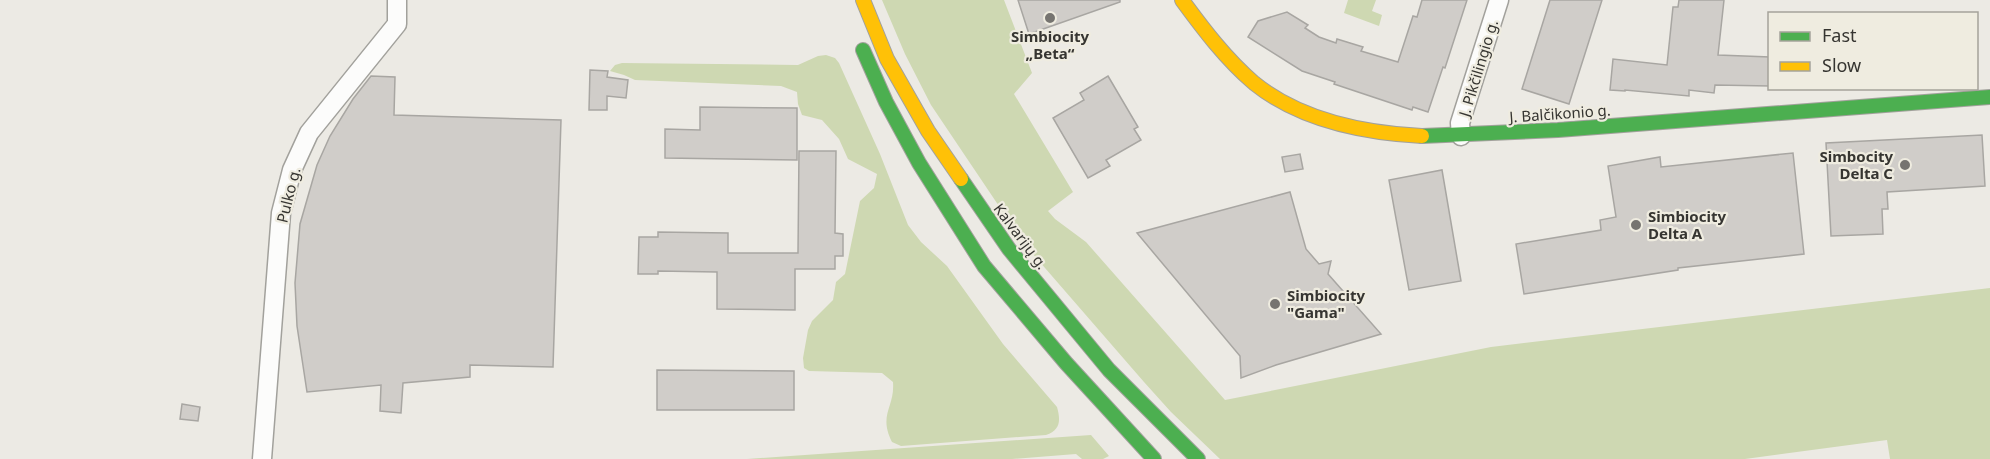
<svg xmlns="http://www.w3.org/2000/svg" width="1990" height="459" viewBox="0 0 1990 459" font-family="'Noto Sans',sans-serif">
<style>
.green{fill:#ced8b2}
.building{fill:#d0cdc9;stroke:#a8a6a2;stroke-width:1.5}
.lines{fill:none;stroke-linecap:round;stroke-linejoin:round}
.street-casing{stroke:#a2a19c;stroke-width:21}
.fast-casing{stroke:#a2a19c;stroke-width:16}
.slow-casing{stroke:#a2a19c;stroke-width:16}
.street{stroke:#fcfcfb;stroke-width:18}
.fast{stroke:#4caf50;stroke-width:14}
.slow{stroke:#ffc107;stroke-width:14}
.poi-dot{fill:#767470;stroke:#efece0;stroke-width:2}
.labels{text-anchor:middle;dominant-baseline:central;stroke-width:4.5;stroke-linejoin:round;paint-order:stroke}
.poi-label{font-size:15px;font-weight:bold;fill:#363531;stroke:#efece0;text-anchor:start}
.street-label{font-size:15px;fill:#363531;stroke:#efece0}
</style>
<rect width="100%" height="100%" fill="#eceae4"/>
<g class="green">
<path d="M882,0H1004L1032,73L1014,94L1073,192L1048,211L1055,219L1086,242L1225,400L1491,347L1990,288V459H1890L1887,440L1745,459H1220L1171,412L1144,382L1032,253L1013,227L931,105L905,54Z"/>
<path d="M1348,0H1376L1372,11L1382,15L1379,26L1344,13Z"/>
<path d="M826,55L835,58L839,63L880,154L908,225L921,242L947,266L1003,344L1057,407C1061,421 1060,430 1046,435L901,446L892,442C878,414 895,408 893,382L882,373L809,371L804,368L803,358L808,330L812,321L833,300L836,282L845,274L860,201L874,188L877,174L848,159L839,139L822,120L802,115L798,104L797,92L781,86L635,80L624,75L610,71L615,65L622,63L798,65L818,56Z"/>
<path d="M1091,435L1109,456L1103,459H1082L1076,454L1012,459H747Z"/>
</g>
<g class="building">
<path d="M1018,0H1120V2L1029,34Z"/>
<path d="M1422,0H1467L1445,68L1443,67L1428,112L1413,107L1412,110L1334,84L1335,82L1302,71L1248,37L1258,21L1287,12L1308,25L1305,28L1319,37L1336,43L1337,39L1363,47L1361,51L1398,62L1413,16L1417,17Z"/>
<path d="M1550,0H1602L1569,104L1522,89Z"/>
<path d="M1679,0H1724L1718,55L1770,57V86L1715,85L1714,93L1689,90V96L1625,90V91L1610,90L1613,59L1667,65L1673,7H1678Z"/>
<path d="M590,70L608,71L607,77L628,80L626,98L607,96V110H589Z"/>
<path d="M371,76L395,77L394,115L561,120L553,367L470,365V377L403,383L401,413L380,411L381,385L307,392L297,326L295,283L300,224L317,165L330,136L353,99Z"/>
<path d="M1108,76L1138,127L1134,129L1141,140L1106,160L1110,166L1088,178L1053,118L1084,100L1080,93Z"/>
<path d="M700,107L797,108V160L665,158V129L700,130Z"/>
<path d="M1982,135L1985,186L1887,192L1888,209H1882L1883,234L1831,236L1826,143Z"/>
<path d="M799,151H836L835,233L843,234V256H835V269H795V310L717,309V272L658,271V274H638L639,237H658V232L728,233V253H798Z"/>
<path d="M1793,153L1804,254L1678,268V270L1524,294L1516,244L1601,230L1600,220L1616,217L1608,166L1660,157L1661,167Z"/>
<path d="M1300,154L1303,169L1285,172L1282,157Z"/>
<path d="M1442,170L1461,281L1409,290L1389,180Z"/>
<path d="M1290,192L1306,249L1319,264L1331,261L1328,274L1381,334L1276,365L1241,378L1240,356L1137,233Z"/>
<path d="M657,370L794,371V410H657Z"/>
<path d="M182,404L200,407L198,421L180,419Z"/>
</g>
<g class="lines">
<g class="street-casing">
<g id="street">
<path d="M1461,136L1460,123L1499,0"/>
<path d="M262,459L281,213L292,170L309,133L397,24V0"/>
</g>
</g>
<g class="fast-casing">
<g id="fast">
<path d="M863,50L886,102L919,163L984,266L1066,363L1154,459"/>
<path d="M1422,136L1558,130L1990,97"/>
<path d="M961,179L1009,249L1109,370L1198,459"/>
</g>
</g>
<g class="slow-casing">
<g id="slow">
<path d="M863,0L887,59L928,131L961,179"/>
<path d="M1182,0C1204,30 1226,59 1254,83C1301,121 1364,133 1422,136"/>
</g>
</g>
<use href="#street" class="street"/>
<use href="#fast" class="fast"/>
<use href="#slow" class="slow"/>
</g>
<g class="poi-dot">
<circle cx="1050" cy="18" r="6"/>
<circle cx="1905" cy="165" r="6"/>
<circle cx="1636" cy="225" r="6"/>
<circle cx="1275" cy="304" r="6"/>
</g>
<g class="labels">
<g class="poi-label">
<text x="1050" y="36" text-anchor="middle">Simbiocity<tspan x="1050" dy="17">„Beta“</tspan></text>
<text x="1893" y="156" text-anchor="end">Simbocity<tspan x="1893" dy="17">Delta C</tspan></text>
<text x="1648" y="216">Simbiocity<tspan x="1648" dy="17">Delta A</tspan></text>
<text x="1287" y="295">Simbiocity<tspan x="1287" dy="17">"Gama"</tspan></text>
</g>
<g class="street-label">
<text transform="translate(1478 68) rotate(-73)">J. Pikčilingio g.</text>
<text transform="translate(1560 113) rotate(-4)">J. Balčikonio g.</text>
<text transform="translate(288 195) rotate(-76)">Pulko g.</text>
<text transform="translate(1021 236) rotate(53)">Kalvarijų g.</text>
</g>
</g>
<rect x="1768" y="12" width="210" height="78" fill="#efece0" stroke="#a5a39a" stroke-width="1.5"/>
<rect x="1780" y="32" width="30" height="9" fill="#4caf50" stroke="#a5a39a" stroke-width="1.5"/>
<text x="1822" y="42" font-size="18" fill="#363531">Fast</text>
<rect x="1780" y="62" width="30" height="9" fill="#ffc107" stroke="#a5a39a" stroke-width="1.5"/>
<text x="1822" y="72" font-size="18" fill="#363531">Slow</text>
</svg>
